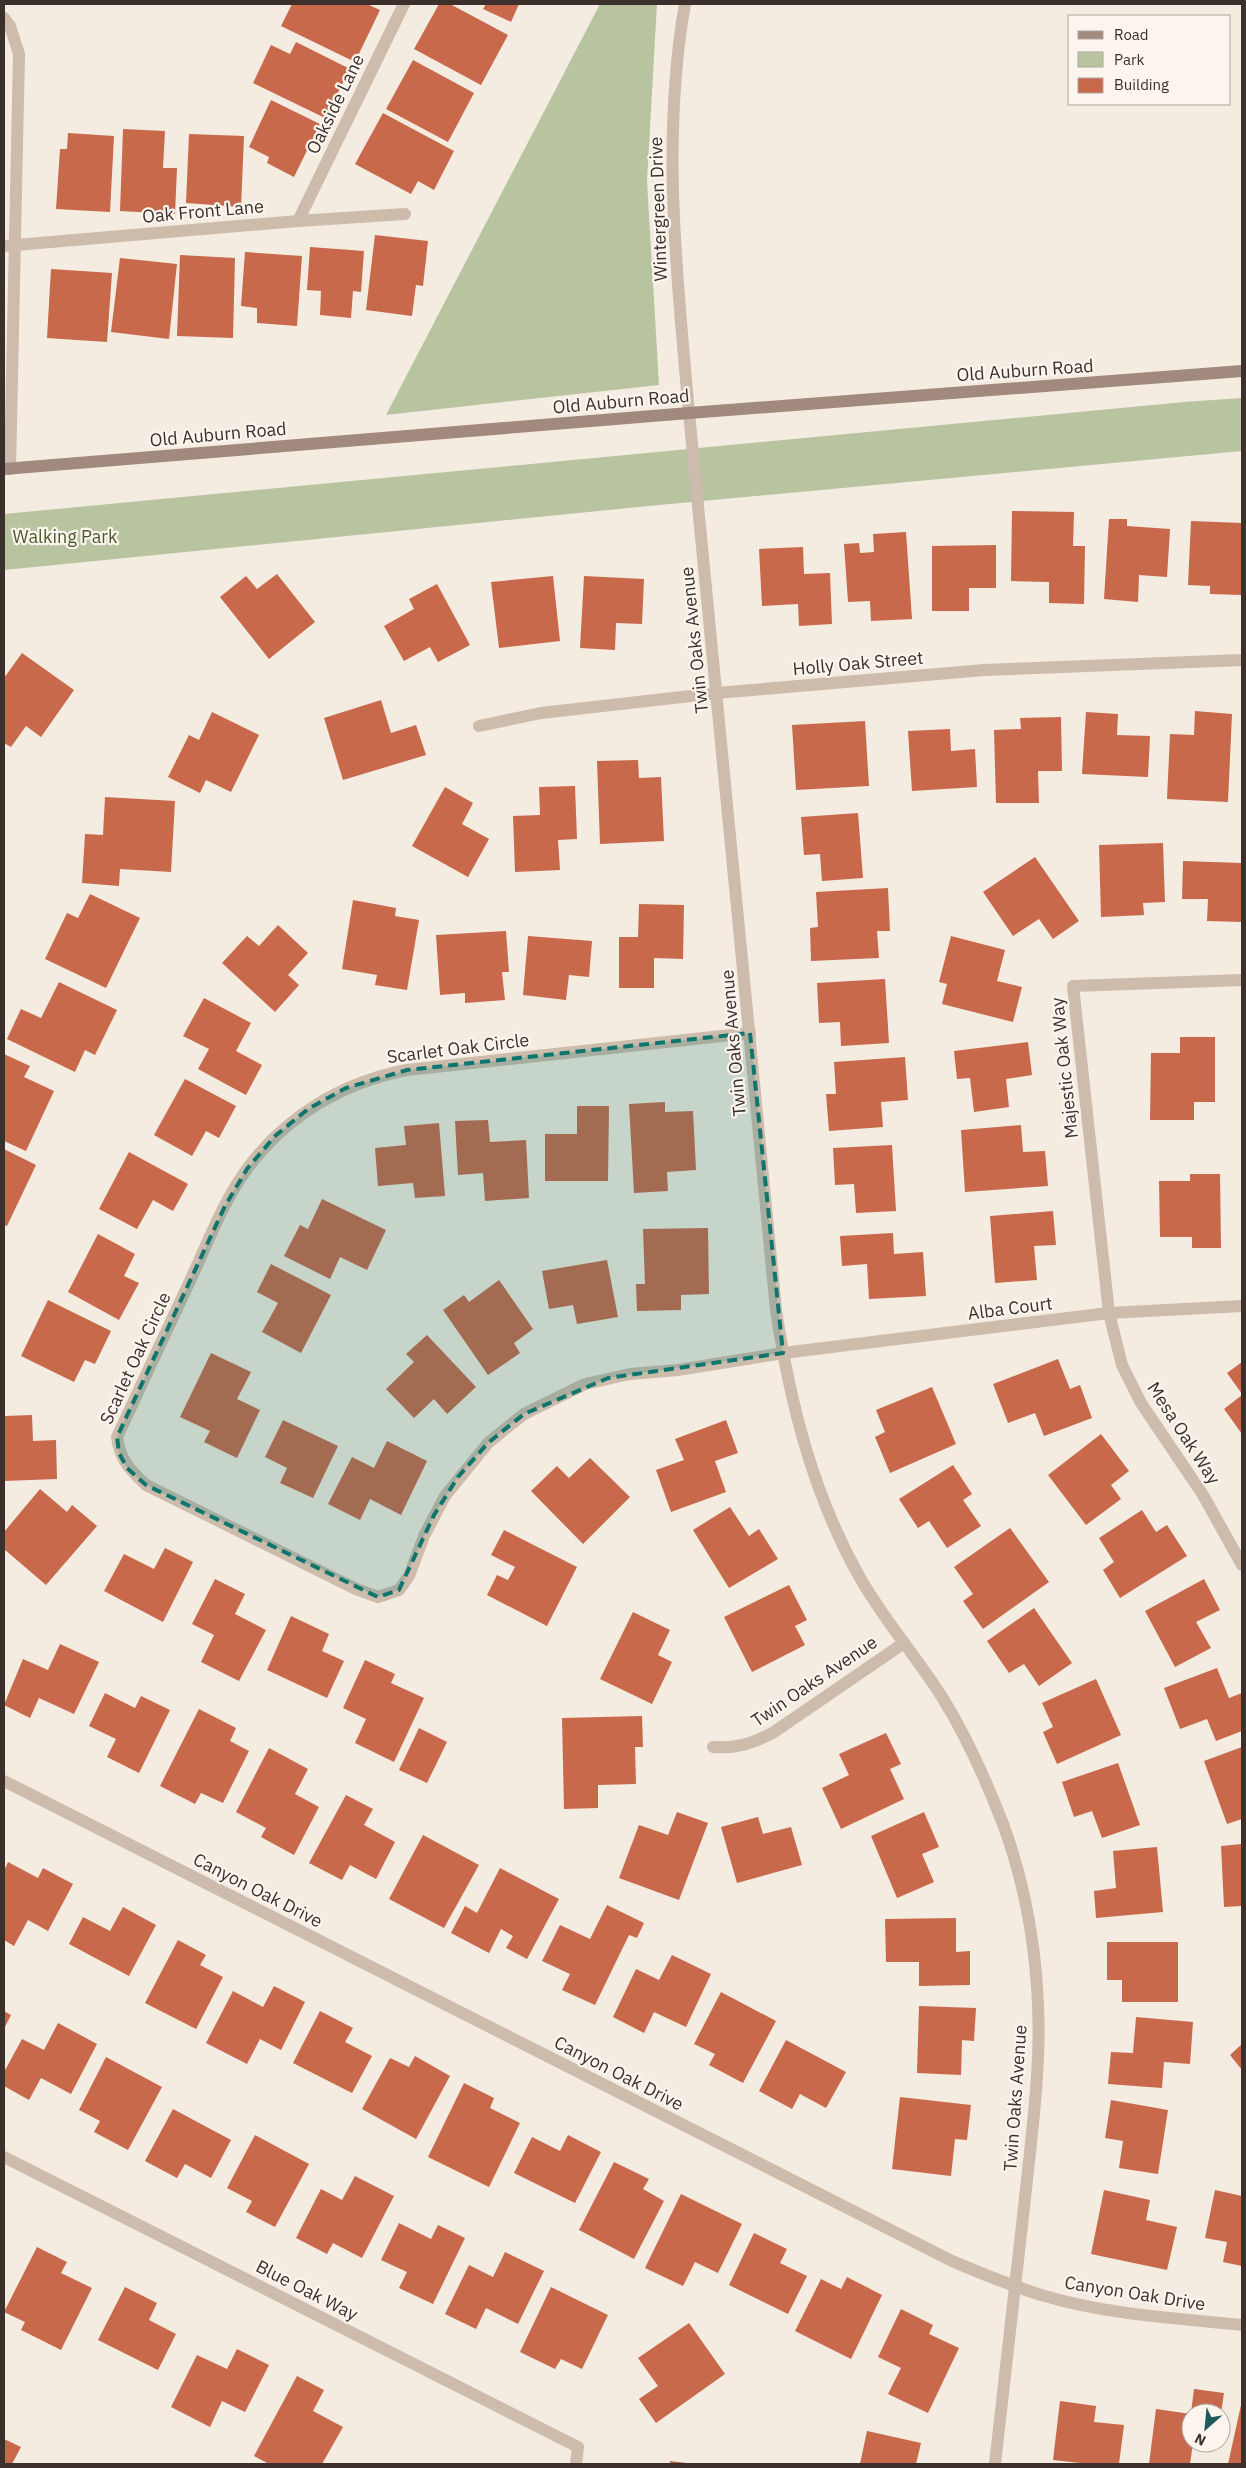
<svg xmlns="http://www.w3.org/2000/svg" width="1246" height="2468" viewBox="0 0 1246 2468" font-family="'IBM Plex Sans',sans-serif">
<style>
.green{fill:#b8c4a0}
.building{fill:#c8694b}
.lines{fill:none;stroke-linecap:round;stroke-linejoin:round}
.minor{stroke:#cdbbac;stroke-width:12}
.tertiary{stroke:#cdbbac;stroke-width:12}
.secondary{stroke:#a18a7d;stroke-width:12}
.marked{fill:#0f766e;fill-opacity:0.2;stroke:#0f766e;stroke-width:4;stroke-dasharray:10 6;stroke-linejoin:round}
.labels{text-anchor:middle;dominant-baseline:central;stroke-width:4.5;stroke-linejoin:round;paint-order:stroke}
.street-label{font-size:18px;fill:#3b302b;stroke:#fbf5ee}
.park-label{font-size:18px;fill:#4a5a2e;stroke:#fbf5ee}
</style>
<rect width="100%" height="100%" fill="#f4ebe1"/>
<g class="green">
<path d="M600,4H657L647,181L659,385L386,415Z"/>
<path d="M1242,398V451L659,505L4,570V514L1184,402Z"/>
</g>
<g class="building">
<path d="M292,4H367L380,10L355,62L281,26Z"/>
<path d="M439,4H450L508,35L481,85L414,49Z"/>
<path d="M486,4H519L511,22L483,9Z"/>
<path d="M296,42L350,69L325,118L253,83L271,45L290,54Z"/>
<path d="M413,60L474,93L448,142L386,109Z"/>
<path d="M271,100L320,124L294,177L267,163L269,157L249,147Z"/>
<path d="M383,113L454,151L434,190L418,181L411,194L355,164Z"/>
<path d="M123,129L165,131L163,168H177L175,214L120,211Z"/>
<path d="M68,133L114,136L110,212L56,209L60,149H67Z"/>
<path d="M189,134L244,136L241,207L186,203Z"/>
<path d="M375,235L428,241L423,286L416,285L412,316L366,310Z"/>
<path d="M310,247L364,251L361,292L353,291L351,318L320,315L321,291L307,290Z"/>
<path d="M245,252L302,256L297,326L257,323V308L241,306Z"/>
<path d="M180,255L235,258L233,338L177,336Z"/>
<path d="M120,258L177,264L169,339L111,332Z"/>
<path d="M51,269L112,273L107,342L47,338Z"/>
<path d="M1012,511L1074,512L1073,546H1085L1084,604L1049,603V582L1011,581Z"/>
<path d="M1109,519H1127V526L1170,529L1167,577L1139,575L1138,602L1104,599Z"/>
<path d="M1191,521L1242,523V595L1210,594V586L1188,585Z"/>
<path d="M906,532L912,619L871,621L870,601L848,602L844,544L859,543L860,553L874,552L873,534Z"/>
<path d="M996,545V588H969V611H932V546Z"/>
<path d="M803,547L804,574L830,573L832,624L799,626L798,604L762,606L759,549Z"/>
<path d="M277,574L315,622L269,659L220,597L246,576L257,589Z"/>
<path d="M553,576L560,641L499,648L491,582Z"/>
<path d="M584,576L644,579L642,624L616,623L615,650L580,648Z"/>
<path d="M437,584L470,645L438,662L430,647L404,661L384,626L414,609L409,599Z"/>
<path d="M22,653L74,690L41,737L26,726L11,747L4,743V678Z"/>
<path d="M381,700L391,733L416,725L426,755L343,780L324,718Z"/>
<path d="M1195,711L1232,714L1228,802L1167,799L1170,734L1194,735Z"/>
<path d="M212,712L259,735L231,792L206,780L200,793L168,777L189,735L199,740Z"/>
<path d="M1086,712L1118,714L1117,735L1150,736L1148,777L1082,774Z"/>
<path d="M1061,717L1062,771H1038L1039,803H996L994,730L1021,729L1020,718Z"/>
<path d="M865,721L869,786L796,790L792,725Z"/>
<path d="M950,729L951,751L975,749L977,787L912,791L908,731Z"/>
<path d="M638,760L639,778L661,777L664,841L600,844L597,761Z"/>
<path d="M575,786L577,839L558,840L560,870L515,872L513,816L540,815L539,787Z"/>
<path d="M445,787L473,803L462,824L489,839L468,877L412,846Z"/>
<path d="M105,797L175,801L171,872L120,869L119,886L82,883L85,834L103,835Z"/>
<path d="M858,813L863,878L822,881L820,854L804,855L801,817Z"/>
<path d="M1163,843L1165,902L1143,903L1144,915L1101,917L1099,845Z"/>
<path d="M1035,857L1079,921L1053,939L1039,919L1013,936L983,892Z"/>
<path d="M1183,861L1242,863V922L1207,921L1208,899H1182Z"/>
<path d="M888,888L890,931H877L879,958L811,961L810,928L818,927L816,892Z"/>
<path d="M90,894L140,918L106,988L45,959L67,913L78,918Z"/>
<path d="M353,900L396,908L395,916L419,920L407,990L375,985L377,975L342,969Z"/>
<path d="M639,904L684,905L683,959L654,958V988H619V937H638Z"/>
<path d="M278,925L308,953L288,975L299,985L275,1012L222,963L247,936L259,946Z"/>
<path d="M506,931L509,972H502L505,1000L465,1003V993L440,995L436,935Z"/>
<path d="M528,936L592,941L589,977L569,975L566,1000L523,995Z"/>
<path d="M951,936L1005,950L997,981L1022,987L1013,1022L942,1004L947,984L939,982Z"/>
<path d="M885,979L889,1043L841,1046L840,1022L819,1023L817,983Z"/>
<path d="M59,982L117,1010L95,1055L85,1050L75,1072L7,1039L21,1009L41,1018Z"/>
<path d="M204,998L251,1023L236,1051L262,1065L246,1095L198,1069L209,1049L183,1036Z"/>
<path d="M1180,1037H1215V1102H1194V1120H1150L1151,1053H1180Z"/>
<path d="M1028,1042L1032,1075L1006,1079L1009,1107L974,1112L970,1078L957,1079L954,1051Z"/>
<path d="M4,1054L30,1066L24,1077L54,1091L26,1151L4,1141Z"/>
<path d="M905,1057L908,1100L881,1102L883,1127L829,1131L826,1094H836L834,1062Z"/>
<path d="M185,1079L236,1106L219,1138L206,1131L192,1156L154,1135Z"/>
<path d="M665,1102V1112L693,1111L696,1170L667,1172L668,1191L634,1193L629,1104Z"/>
<path d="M577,1106H609L608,1181H545V1134H577Z"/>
<path d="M488,1120L490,1142L526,1140L529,1198L485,1201L483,1173L458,1175L455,1121Z"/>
<path d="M439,1123L445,1196L415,1198L413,1183L378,1186L375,1148L406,1145L404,1126Z"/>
<path d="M1021,1125L1023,1152L1045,1151L1048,1186L965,1192L961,1130Z"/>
<path d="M892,1145L896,1211L856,1213L854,1184L835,1185L833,1148Z"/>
<path d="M4,1149L36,1165L7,1226L4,1225Z"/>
<path d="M129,1152L188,1184L173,1211L153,1200L137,1229L99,1209Z"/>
<path d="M1190,1174H1220L1221,1248H1192V1237H1160L1159,1181H1190Z"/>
<path d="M322,1199L386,1230L367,1270L340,1257L330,1279L284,1256L300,1225L308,1229Z"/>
<path d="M1053,1211L1056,1245L1034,1246L1037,1280L995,1283L990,1216Z"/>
<path d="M708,1228L709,1294L681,1295V1310L637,1311L636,1284H645L643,1229Z"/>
<path d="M893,1233L894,1254L923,1252L926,1296L869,1299L867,1264L842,1266L840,1236Z"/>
<path d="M98,1234L135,1254L124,1276L139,1283L119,1320L68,1292Z"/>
<path d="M607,1260L618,1317L577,1324L573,1305L549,1309L542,1271Z"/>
<path d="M271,1264L331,1295L301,1353L262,1332L278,1303L257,1292Z"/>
<path d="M499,1280L533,1329L514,1343L520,1353L488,1375L443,1310L464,1295L469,1302Z"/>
<path d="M48,1300L111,1331L95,1364L85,1360L74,1382L21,1356Z"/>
<path d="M427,1335L476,1387L447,1414L434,1399L414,1418L386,1389L414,1362L406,1354Z"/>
<path d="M211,1353L251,1372L237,1399L260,1410L237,1458L204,1442L210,1431L180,1417Z"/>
<path d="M1058,1359L1070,1389L1080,1385L1092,1418L1044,1436L1035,1413L1008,1423L993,1384Z"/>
<path d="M1242,1362V1394L1227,1373Z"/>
<path d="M932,1387L956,1444L890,1473L875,1437L885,1432L876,1410Z"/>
<path d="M1242,1395V1434L1224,1409Z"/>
<path d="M32,1415L33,1441L56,1440L57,1479L4,1481V1416Z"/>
<path d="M283,1420L338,1446L313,1498L280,1483L287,1468L265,1457Z"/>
<path d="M726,1420L738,1453L715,1461L726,1492L671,1512L656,1470L684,1460L675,1439Z"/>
<path d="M1101,1434L1129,1471L1111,1485L1121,1499L1086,1525L1048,1475Z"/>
<path d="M387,1441L427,1461L401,1515L370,1499L360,1520L328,1504L352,1457L374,1468Z"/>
<path d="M590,1458L630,1497L583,1544L531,1491L557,1466L569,1478Z"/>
<path d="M953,1465L972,1494L963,1500L981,1526L947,1548L929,1521L918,1528L899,1499Z"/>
<path d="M40,1489L67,1512L72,1505L97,1526L46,1585L4,1549V1532Z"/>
<path d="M730,1507L749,1536L759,1529L778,1559L729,1588L693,1530Z"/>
<path d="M1142,1510L1156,1532L1167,1525L1187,1556L1120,1598L1103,1570L1114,1562L1099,1538Z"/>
<path d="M1010,1528L1049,1582L983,1629L963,1601L973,1594L954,1567Z"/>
<path d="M504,1530L577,1567L547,1626L487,1595L497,1575L508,1580L515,1567L491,1555Z"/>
<path d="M165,1548L193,1562L163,1622L104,1591L124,1554L154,1569Z"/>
<path d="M215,1579L245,1594L235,1614L266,1630L239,1681L201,1662L214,1635L192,1624Z"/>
<path d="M1204,1579L1220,1610L1196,1622L1211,1648L1175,1667L1145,1611Z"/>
<path d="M789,1585L807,1620L795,1626L805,1645L752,1672L724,1617Z"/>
<path d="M1034,1608L1072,1663L1039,1686L1024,1664L1009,1673L987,1641Z"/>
<path d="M633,1612L670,1630L658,1655L672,1662L652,1704L600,1679Z"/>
<path d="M291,1616L329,1634L322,1651L344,1661L327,1698L267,1670Z"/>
<path d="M60,1644L99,1662L74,1714L39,1698L30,1718L4,1705L23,1659L48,1670Z"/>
<path d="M365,1660L395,1674L391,1683L424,1698L394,1762L355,1743L366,1719L343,1708Z"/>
<path d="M1217,1668L1229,1698L1242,1693V1731L1216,1741L1207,1719L1180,1729L1164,1688Z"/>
<path d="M1096,1679L1121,1735L1057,1764L1043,1732L1053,1727L1042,1703Z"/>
<path d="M105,1693L135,1708L141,1696L170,1710L139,1773L107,1757L116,1739L89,1726Z"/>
<path d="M199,1709L236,1728L230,1741L249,1751L223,1803L201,1793L195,1804L160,1786Z"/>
<path d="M642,1716L643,1747H635L636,1784L598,1785V1808L564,1809L562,1718Z"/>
<path d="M419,1728L447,1742L427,1783L399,1770Z"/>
<path d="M886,1733L901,1764L890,1769L904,1799L841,1829L822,1788L849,1775L839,1754Z"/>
<path d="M1242,1747V1819L1227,1824L1204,1761Z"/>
<path d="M269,1748L308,1769L295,1794L319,1807L294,1855L261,1837L266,1828L236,1812Z"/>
<path d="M1118,1763L1140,1825L1102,1838L1092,1811L1074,1817L1062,1782Z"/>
<path d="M346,1795L373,1809L364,1825L395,1842L376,1879L350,1865L342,1880L309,1863Z"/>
<path d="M677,1812L708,1823L679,1900L619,1878L639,1825L668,1835Z"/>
<path d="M924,1812L939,1847L922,1854L934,1882L897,1898L871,1836Z"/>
<path d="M758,1817L763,1834L791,1827L802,1865L737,1883L721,1827Z"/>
<path d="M423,1835L479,1865L444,1928L389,1899Z"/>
<path d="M1242,1844V1906L1224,1907L1221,1846Z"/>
<path d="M1157,1847L1163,1912L1096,1918L1094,1891L1116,1888L1113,1851Z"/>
<path d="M8,1862L38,1878L43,1868L73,1884L48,1931L28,1920L14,1946L4,1940V1871Z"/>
<path d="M500,1868L559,1899L527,1959L506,1948L513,1936L501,1929L489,1953L451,1933L465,1906L477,1913Z"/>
<path d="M607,1905L644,1923L637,1938L629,1935L595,2005L562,1990L570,1974L542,1961L560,1925L590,1939Z"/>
<path d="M123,1907L156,1925L129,1976L69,1944L83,1917L110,1931Z"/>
<path d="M956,1918V1952L970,1951V1985L919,1986V1962H886L885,1919Z"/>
<path d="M178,1940L206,1955L200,1965L223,1977L196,2029L145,2003Z"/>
<path d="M1107,1942H1178V2002H1122V1980H1107Z"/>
<path d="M672,1955L711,1974L686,2027L654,2012L644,2033L613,2017L636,1969L659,1980Z"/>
<path d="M274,1986L305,2002L281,2050L260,2039L247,2064L206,2043L233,1991L263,2007Z"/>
<path d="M721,1992L776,2021L743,2083L709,2065L715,2054L694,2044Z"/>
<path d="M919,2006L976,2008L974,2041L962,2040L961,2075L917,2073Z"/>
<path d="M4,2011L11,2015L4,2029Z"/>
<path d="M320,2011L353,2028L345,2042L372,2056L352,2093L293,2063Z"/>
<path d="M1136,2017L1193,2022L1190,2064L1164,2062L1162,2088L1108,2084L1111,2052L1133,2053Z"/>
<path d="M58,2023L97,2044L71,2094L41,2078L29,2100L4,2086V2072L22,2039L44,2050Z"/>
<path d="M786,2040L846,2072L826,2108L800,2094L792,2109L759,2091Z"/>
<path d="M1242,2044V2070L1230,2055Z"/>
<path d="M415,2056L450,2076L416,2139L362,2109L390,2058L409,2067Z"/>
<path d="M106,2057L162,2087L128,2150L94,2132L100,2121L79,2110Z"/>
<path d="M464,2083L494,2098L490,2108L520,2123L489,2187L428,2157Z"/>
<path d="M900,2097L971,2105L967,2140L955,2139L951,2176L892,2169Z"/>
<path d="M1111,2100L1168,2110L1158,2174L1119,2168L1123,2141L1105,2138Z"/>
<path d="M173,2109L231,2140L211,2178L185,2164L177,2178L145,2161Z"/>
<path d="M255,2135L309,2164L275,2227L246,2212L252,2201L227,2188Z"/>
<path d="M568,2135L601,2152L575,2203L514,2173L532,2137L560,2151Z"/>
<path d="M614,2162L649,2179L643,2189L664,2201L634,2259L579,2230Z"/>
<path d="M355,2176L394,2196L362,2258L333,2243L327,2254L296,2238L321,2189L342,2200Z"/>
<path d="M1104,2190L1150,2200L1146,2220L1177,2227L1167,2270L1091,2254Z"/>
<path d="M1215,2190L1242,2196V2266L1223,2262L1227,2242L1205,2238Z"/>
<path d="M681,2194L742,2224L718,2273L695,2262L683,2286L645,2268Z"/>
<path d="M399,2223L431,2239L438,2225L465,2238L433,2304L399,2288L407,2272L381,2260Z"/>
<path d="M754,2233L787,2249L780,2263L807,2276L788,2314L729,2285Z"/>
<path d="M37,2247L67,2262L61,2273L92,2288L61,2350L21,2330L25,2322L4,2312Z"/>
<path d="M505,2252L544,2271L518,2324L486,2308L476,2329L445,2314L469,2265L493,2277Z"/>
<path d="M847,2277L882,2295L851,2359L795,2331L821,2279L841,2289Z"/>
<path d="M125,2287L157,2303L149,2320L176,2334L158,2370L98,2340Z"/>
<path d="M551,2287L608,2315L582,2369L561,2359L555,2369L520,2352Z"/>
<path d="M901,2309L933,2325L929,2334L959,2348L928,2413L888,2394L901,2368L878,2357Z"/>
<path d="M689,2323L725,2374L656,2423L639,2399L658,2386L638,2358Z"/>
<path d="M237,2349L269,2365L245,2412L222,2401L210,2427L171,2407L197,2355L227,2369Z"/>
<path d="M297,2376L324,2390L313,2411L343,2427L322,2464H269L254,2456Z"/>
<path d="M1194,2389L1224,2393L1221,2413H1191Z"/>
<path d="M1060,2401L1096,2406L1094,2422L1124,2425L1119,2464H1089L1053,2460Z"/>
<path d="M1241,2405L1242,2464H1228Z"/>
<path d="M1156,2409L1191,2414V2443H1193L1190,2464H1149Z"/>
<path d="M867,2431L921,2443L916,2464H860Z"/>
<path d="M4,2439L21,2447L12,2464H4Z"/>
<path d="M670,2461L687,2463L686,2464H670Z"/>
</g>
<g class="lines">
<g class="minor">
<path d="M685,4C661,139 677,277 689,413"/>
<path d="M4,18L10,26L19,54L10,469"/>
<path d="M298,221L404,4"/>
<path d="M4,246L298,221L405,214"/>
<path d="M479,726L541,713L717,693L984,670L1242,660"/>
<path d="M1242,980L1073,986L1109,1313L1122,1365L1141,1403L1203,1495L1242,1565"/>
<path d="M750,1033L407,1070C343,1082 286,1116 247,1169C222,1203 207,1245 189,1283C165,1335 141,1386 117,1437C120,1460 130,1470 146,1485L356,1589L378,1597L399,1590L409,1576L424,1536L445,1496L488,1443L524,1414L585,1384L630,1374L678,1370L783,1353L1109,1313L1242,1306"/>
<path d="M713,1747C736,1749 754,1743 774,1732L904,1643"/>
<path d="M4,1781L952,2261C983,2274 1013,2287 1045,2296C1109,2315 1176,2318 1242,2325"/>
<path d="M4,2157L578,2447L576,2464"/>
</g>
<path class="tertiary" d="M689,413L776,1310C790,1403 813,1494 859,1576C883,1619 916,1656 942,1697C967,1737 986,1780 1003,1824C1032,1902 1043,1992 1037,2076C1034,2123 1028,2169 1023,2216C1013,2298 1004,2381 995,2464"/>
<path class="secondary" d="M4,469L689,413L1242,371"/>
</g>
<path class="marked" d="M750,1033L783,1353L608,1378L524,1414L488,1443L458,1477L434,1515L399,1590L378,1597L146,1485L127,1468L119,1453L117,1437L225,1206L247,1169L275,1136L308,1109L346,1088L407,1070Z"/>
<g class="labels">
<g class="street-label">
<text transform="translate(335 104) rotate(-64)">Oakside Lane</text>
<text transform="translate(658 209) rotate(-92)">Wintergreen Drive</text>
<text transform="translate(203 211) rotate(-5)">Oak Front Lane</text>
<text transform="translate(1025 370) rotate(-4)">Old Auburn Road</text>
<text transform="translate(621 401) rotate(-5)">Old Auburn Road</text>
<text transform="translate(218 434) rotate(-5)">Old Auburn Road</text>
<text transform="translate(694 640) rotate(-96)">Twin Oaks Avenue</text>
<text transform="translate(858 663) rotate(-5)">Holly Oak Street</text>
<text transform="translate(733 1043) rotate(-95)">Twin Oaks Avenue</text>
<text transform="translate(458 1048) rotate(-7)">Scarlet Oak Circle</text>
<text transform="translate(1064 1068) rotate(-96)">Majestic Oak Way</text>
<text transform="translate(1010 1308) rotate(-7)">Alba Court</text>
<text transform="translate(135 1358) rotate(-65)">Scarlet Oak Circle</text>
<text transform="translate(1184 1433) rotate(57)">Mesa Oak Way</text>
<text transform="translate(814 1681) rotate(-34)">Twin Oaks Avenue</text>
<text transform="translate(258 1890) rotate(27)">Canyon Oak Drive</text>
<text transform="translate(619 2073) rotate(27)">Canyon Oak Drive</text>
<text transform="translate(1015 2098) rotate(-86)">Twin Oaks Avenue</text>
<text transform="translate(307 2290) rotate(27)">Blue Oak Way</text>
<text transform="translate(1135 2293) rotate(9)">Canyon Oak Drive</text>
</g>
<g class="park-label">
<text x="65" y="536">Walking Park</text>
</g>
</g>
<rect width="1246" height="2468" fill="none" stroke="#3b302b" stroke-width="10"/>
<rect x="1068" y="15" width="162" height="90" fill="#fbf5ee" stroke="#aea6a0"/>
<rect x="1078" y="31" width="25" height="8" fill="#a18a7d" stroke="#aea6a0"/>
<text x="1114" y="40" font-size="15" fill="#3b302b">Road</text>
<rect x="1078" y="52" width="25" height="15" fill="#b8c4a0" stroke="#aea6a0"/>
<text x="1114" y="65" font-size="15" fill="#3b302b">Park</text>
<rect x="1078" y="78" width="25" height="15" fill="#c8694b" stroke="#aea6a0"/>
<text x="1114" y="90" font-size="15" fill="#3b302b">Building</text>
<g transform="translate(1206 2428) rotate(207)"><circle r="24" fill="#fbf5ee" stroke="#aea6a0"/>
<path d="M0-4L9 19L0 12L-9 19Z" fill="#1f5a5e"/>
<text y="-8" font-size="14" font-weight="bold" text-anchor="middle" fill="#3b302b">N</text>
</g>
</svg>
